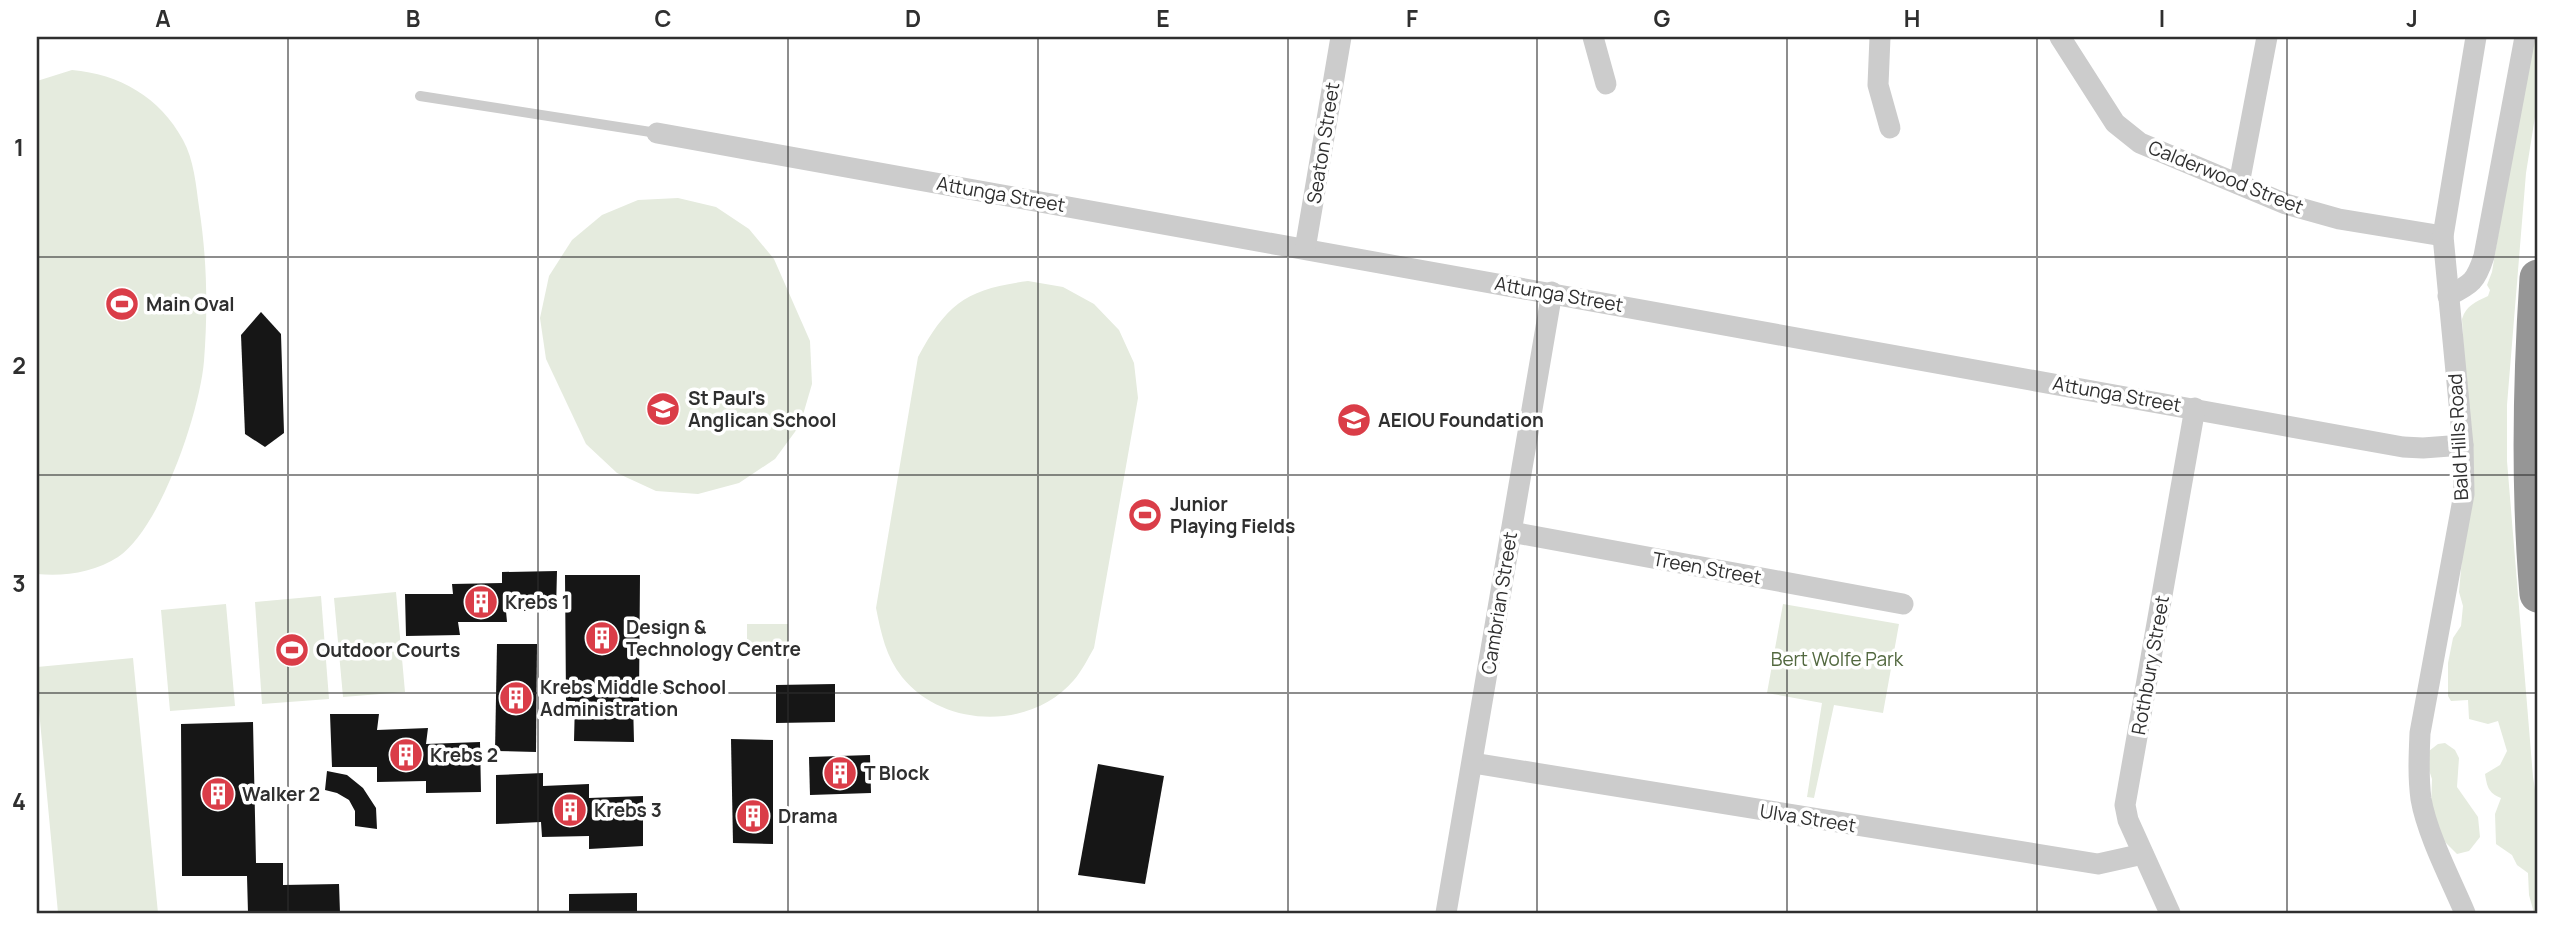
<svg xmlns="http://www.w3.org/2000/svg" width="2575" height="950" viewBox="0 0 2575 950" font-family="Manrope,sans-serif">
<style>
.green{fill:#e5ebde}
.building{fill:#161616}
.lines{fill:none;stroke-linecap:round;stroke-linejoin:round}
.lane{stroke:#ccc;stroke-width:10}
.street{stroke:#ccc;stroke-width:21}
.highway{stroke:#969696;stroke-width:37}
.grid{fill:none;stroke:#2f2f2f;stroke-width:2;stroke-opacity:0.55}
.labels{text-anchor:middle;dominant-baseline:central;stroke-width:7;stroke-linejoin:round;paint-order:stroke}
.street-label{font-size:19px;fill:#2f2f2f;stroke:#fff}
.poi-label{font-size:19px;font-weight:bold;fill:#2f2f2f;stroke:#fff;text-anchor:start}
.park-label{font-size:19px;fill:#52683f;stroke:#fff}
.neatline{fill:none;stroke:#2f2f2f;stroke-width:2.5}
.grid-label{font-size:23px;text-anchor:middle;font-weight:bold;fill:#2f2f2f}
</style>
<rect width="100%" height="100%" fill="#fff"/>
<g class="green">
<path d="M2531,37H2538V98L2526,173L2507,405V461L2533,777L2538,808V913H2534L2529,895L2528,873L2517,865L2512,855L2496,844L2495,814L2501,798C2488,793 2487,786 2485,774L2500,765L2507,751L2498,721L2488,724L2469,719L2468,700L2451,701L2448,696V663L2453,638L2461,626L2463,606L2459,592L2470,469L2462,319C2466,306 2475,302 2488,296L2490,290L2487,285L2492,272Z"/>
<path d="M72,70C119,74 160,97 183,140C194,160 196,185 199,207C207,258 208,309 204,361C200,411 161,528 118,557C95,572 64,577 37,574V81Z"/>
<path d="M678,198L716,207L749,229L774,259L810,341L812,384L800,425L775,459L739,483L698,494L656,491L617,473L586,444L546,359L540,318L549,276L572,240L602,215L638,200Z"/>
<path d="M1028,281L1063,287L1094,304L1119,330L1134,363L1138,398L1094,648C1088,658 1082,671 1074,680C1032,730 944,729 902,677C886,657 881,633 876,608L918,357C947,303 967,289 1028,281Z"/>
<path d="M396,592L405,692L343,697L334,598Z"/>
<path d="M321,596L329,699L262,704L255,602Z"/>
<path d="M226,604L235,706L170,711L161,610Z"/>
<path d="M1783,604L1899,624L1883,713L1834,705L1814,798L1807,797L1822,703L1767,693Z"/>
<rect x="747" y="624" width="41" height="32"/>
<path d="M133,658L158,913H58L37,689V667Z"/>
<path d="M2445,743L2455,750L2459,758L2457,787L2478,817L2480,837L2469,851L2457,854L2440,837L2431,807L2432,779L2426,761L2429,751L2438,744Z"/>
</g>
<g class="building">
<path d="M261,312L281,334L284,433L265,447L245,434L241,335Z"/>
<path d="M557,571L556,611H506L507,622H458L460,635L406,636L405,594H453L452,584L502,583V572Z"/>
<path d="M565,575H640L639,701H633L634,742L574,741L575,701H566Z"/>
<path d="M497,644H537L536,752L495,751Z"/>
<path d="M835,684V722L776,723V685Z"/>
<path d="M330,714H379L377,730L428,728L426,744L480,742L481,792L426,793V781L377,782V767H332Z"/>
<path d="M253,722L256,863H283V885L339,884L340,913H248L247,876H182L181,724Z"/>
<path d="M731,739L773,740V844L733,843Z"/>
<path d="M870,755L871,793L810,795L809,757Z"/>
<path d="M1098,764L1164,776L1145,884L1078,875Z"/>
<path d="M327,771L347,775L363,788L376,808L377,829L355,826V811L349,800L337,793L325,790Z"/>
<path d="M543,773V786L589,784V798L643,796V846L589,849V836L542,837L541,822L496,824V775Z"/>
<path d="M637,893V913H569V894Z"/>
</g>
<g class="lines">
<path class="lane" d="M420,96L657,133"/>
<g class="street">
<path d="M1593,37L1606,84"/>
<path d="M1880,37L1878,85L1890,128"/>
<path d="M2060,37L2115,123L2140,143L2286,204L2339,219L2443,236"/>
<path d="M657,133L2403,447L2423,448L2463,445"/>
<path d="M2239,184L2267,37"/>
<path d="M1305,249L1341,37"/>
<path d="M2448,296C2472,284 2476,281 2484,256L2525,37"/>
<path d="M1511,532L1903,604"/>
<path d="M1473,763L2098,864L2143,854"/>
<path d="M1446,913L1552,292"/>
<path d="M2170,913L2128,820L2125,805L2195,408"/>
<path d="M2465,913C2451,880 2427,834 2421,799C2418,777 2419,756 2420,733L2464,494L2463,445L2443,236L2476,37"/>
</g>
<path class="highway" d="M2538,278C2531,383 2529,489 2538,594"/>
</g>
<path class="grid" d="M288,37V913M538,37V913M788,37V913M1038,37V913M1288,37V913M1537,37V913M1787,37V913M2037,37V913M2287,37V913M37,257H2538M37,475H2538M37,693H2538"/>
<defs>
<g id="stadium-disc" transform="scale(1.75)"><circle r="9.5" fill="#da3d48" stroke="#fff"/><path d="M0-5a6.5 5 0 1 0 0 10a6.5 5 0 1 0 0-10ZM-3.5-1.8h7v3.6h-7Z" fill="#fff"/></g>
<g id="school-disc" transform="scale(1.75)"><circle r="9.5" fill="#da3d48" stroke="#fff"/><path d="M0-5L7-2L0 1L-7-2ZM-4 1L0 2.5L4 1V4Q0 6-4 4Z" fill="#fff"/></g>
<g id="building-disc" transform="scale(1.75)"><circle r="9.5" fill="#da3d48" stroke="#fff"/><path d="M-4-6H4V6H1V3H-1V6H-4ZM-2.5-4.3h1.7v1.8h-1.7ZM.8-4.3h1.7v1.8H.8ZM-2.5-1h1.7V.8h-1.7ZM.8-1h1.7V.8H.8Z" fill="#fff"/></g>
</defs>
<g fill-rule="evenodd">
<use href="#stadium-disc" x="122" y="304"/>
<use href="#school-disc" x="663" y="409"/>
<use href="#school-disc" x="1354" y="420"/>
<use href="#stadium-disc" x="1145" y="515"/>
<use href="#building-disc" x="481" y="602"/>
<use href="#building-disc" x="602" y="638"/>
<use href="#stadium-disc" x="292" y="650"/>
<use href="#building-disc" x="516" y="698"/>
<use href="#building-disc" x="406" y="755"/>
<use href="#building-disc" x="840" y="773"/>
<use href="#building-disc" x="218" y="794"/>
<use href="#building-disc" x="570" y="810"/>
<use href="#building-disc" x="753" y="816"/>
</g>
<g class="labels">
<g class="street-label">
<text transform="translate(1323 143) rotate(-81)">Seaton Street</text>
<text transform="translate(2226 177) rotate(22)">Calderwood Street</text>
<text transform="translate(1001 194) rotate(10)">Attunga Street</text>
<text transform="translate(1559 294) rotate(10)">Attunga Street</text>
<text transform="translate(2117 394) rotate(10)">Attunga Street</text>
<text transform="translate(2458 437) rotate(-93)">Bald Hills Road</text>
<text transform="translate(1707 568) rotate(10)">Treen Street</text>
<text transform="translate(1499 603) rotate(-81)">Cambrian Street</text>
<text transform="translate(2150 665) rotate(-80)">Rothbury Street</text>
<text transform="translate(1808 818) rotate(9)">Ulva Street</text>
</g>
<g class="poi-label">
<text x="146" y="304">Main Oval</text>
<text x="688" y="398">St Paul's<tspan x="688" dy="22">Anglican School</tspan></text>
<text x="1378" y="420">AEIOU Foundation</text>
<text x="1170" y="504">Junior<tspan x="1170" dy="22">Playing Fields</tspan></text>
<text x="505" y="602">Krebs 1</text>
<text x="626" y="627">Design &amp;<tspan x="626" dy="22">Technology Centre</tspan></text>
<text x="316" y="650">Outdoor Courts</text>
<text x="540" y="687">Krebs Middle School<tspan x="540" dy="22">Administration</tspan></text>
<text x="430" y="755">Krebs 2</text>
<text x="864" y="773">T Block</text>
<text x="242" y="794">Walker 2</text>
<text x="594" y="810">Krebs 3</text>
<text x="778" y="816">Drama</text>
</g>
<g class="park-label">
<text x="1837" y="659">Bert Wolfe Park</text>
</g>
</g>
<rect width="2575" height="950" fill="none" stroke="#ffffff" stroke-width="77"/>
<rect x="38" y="38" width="2498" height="874" class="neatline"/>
<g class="grid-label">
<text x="163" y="27">A</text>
<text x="413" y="27">B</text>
<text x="663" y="27">C</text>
<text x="913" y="27">D</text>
<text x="1163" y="27">E</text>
<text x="1412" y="27">F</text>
<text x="1662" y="27">G</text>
<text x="1912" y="27">H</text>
<text x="2162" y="27">I</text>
<text x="2412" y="27">J</text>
<text x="19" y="156">1</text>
<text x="19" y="374">2</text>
<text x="19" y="592">3</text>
<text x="19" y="810">4</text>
</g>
</svg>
